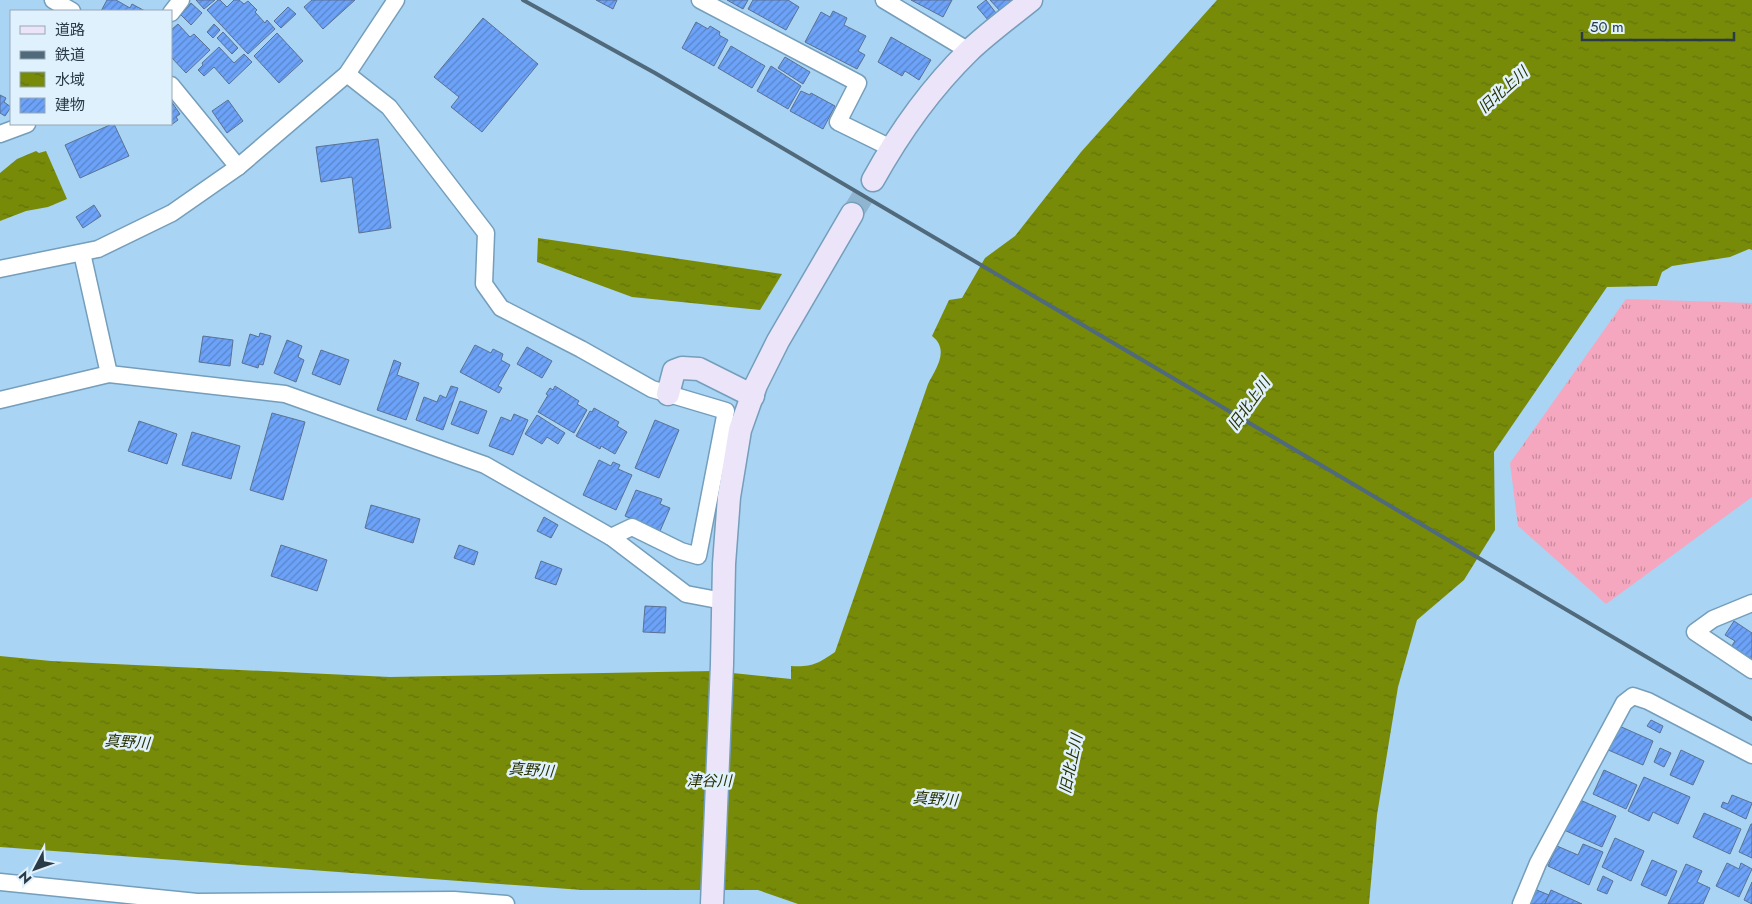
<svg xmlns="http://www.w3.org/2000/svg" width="1752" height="904" viewBox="0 0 1752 904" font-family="Jost,'Noto Sans JP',sans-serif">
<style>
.grass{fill:url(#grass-tufts)}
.water{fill:url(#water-ripples)}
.building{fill:url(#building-hatch);stroke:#5a7194}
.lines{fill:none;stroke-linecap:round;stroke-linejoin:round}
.secondary-tunnel{stroke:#90b5d1;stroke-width:22;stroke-dasharray:22 11;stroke-linecap:butt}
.street-casing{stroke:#749ebb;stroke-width:19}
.secondary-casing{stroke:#749ebb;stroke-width:25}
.street{stroke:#fff;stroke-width:16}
.secondary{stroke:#ece5fa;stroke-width:22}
.rail{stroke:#50697b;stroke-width:4}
.labels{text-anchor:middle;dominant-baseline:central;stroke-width:5;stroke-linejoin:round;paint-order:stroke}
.water-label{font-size:15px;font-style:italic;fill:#2a3202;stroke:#e0f1fe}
</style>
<defs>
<pattern id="grass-tufts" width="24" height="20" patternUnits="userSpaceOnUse" patternTransform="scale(1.25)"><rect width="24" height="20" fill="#f5a7bf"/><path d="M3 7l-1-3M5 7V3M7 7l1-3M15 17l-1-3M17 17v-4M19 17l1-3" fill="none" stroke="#c7899d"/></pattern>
<pattern id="water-ripples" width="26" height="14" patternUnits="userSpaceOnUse" patternTransform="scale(1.25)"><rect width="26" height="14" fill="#778b09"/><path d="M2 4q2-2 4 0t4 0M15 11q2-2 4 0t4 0" fill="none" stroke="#62730b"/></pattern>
<pattern id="building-hatch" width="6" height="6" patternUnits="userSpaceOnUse" patternTransform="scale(1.25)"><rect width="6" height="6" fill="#6ca2f8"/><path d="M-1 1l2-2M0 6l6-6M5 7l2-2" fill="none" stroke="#5985cb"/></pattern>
</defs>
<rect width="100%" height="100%" fill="#a9d4f3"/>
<path class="grass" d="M1626,299L1752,303V497L1606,604L1518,526L1510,463Z"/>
<g class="water">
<path d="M1217,0H1752V250L1749,249L1730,257L1672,266L1662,272L1657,286L1607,287L1494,452L1495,530L1464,580L1417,620L1398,687L1377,815L1369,904H798L758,890H582L0,847V656L51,661L390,677L713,671L791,679V666C813,667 817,664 835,652L928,384C936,368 950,350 932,336L949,300L962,298L985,258L1015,236L1081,152Z"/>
<path d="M36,151L39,153L46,151L67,199L48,207L26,211L0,221V173L17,159Z"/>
<path d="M538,238L782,274L760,310L632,297L537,262Z"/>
</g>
<g class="building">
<path d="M107,0H116L130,8L132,4L145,11H101Z"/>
<path d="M196,0H215L204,9Z"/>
<path d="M218,0H220L227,7L234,0H239L244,4L248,1L257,10L255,12L265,23L267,20L275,29L248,54L207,10Z"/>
<path d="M312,0H355L323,29L304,7Z"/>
<path d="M596,0H617L613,9Z"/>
<path d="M727,0H748L743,9Z"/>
<path d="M753,0H788L799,7L786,30L748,9Z"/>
<path d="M911,0H952L943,17Z"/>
<path d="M986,0L996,13L988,20L977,7Z"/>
<path d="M990,0H1014L1001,12Z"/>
<path d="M191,3L202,13L191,25L181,15Z"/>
<path d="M288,7L296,14L281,28L274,21Z"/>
<path d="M833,11L847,18L844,25L866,36L858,51L865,55L857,69L805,42L821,12L830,17Z"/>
<path d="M483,18L538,64L482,132L451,107L459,97L434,77Z"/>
<path d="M696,22L708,29L710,26L720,32L719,35L728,40L714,66L682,48Z"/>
<path d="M178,24L190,37L194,34L210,50L186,73L171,57V30Z"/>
<path d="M214,24L220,30L213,38L207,32Z"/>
<path d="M223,32L238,48L232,54L217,38Z"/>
<path d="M277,33L303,61L279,83L254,56Z"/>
<path d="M891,37L931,60L919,80L905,71L902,76L878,62Z"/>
<path d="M731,46L765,66L752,88L718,68Z"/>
<path d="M219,47L234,63L244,54L252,62L229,84L214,67L204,76L198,70L203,65L202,63Z"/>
<path d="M785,57L810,72L803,84L778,68Z"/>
<path d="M771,66L801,86L788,109L757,91Z"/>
<path d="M801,91L810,95L811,93L835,106L823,129L790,111Z"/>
<path d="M0,95L6,98L4,102L11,107L5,116L0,113Z"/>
<path d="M228,100L243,121L227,133L212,111Z"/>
<path d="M171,101L180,114L176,117L178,120L171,125Z"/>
<path d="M112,124H114L129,156L80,178L65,145Z"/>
<path d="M378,139L391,228L359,233L352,177L321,182L316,147Z"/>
<path d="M94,205L101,216L83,228L76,217Z"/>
<path d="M260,333L271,336L263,365L259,364L258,368L242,363L250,334L259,337Z"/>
<path d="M203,336L233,340L230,366L199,362Z"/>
<path d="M287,340L302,346L298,357L304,360L296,382L274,373Z"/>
<path d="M475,345L491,353L493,349L503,354L501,360L510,365L498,386L502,388L499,393L460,372Z"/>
<path d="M527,347L552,361L542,378L517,364Z"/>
<path d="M321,350L349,360L340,385L312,374Z"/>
<path d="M394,360L401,363L397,375L419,383L406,420L377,410Z"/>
<path d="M451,386L458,388L443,430L416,420L424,397L437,402L440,395L446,398Z"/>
<path d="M555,386L579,401L577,404L587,410L574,433L538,412L548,395L546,394L550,388L553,390Z"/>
<path d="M460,401L487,411L478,434L451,424Z"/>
<path d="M594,408L619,422L617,426L627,432L615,454L601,446L600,449L576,436L590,411L592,412Z"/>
<path d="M272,413L305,422L283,500L250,490Z"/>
<path d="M514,414L528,420L513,455L489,446L501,417L511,421Z"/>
<path d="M537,415L565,433L558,444L547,437L542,444L525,434Z"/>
<path d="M655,420L679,430L659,478L635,468Z"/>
<path d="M139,421L177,434L167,464L128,451Z"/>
<path d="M192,432L240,446L231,479L182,465Z"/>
<path d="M599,460L611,466L613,462L620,465L618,469L632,475L616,510L583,495Z"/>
<path d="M636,490L662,499L660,504L670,508L660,531L625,516Z"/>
<path d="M371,505L420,519L413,543L365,528Z"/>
<path d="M544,517L558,525L551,538L537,531Z"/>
<path d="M281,545L327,560L317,591L271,576Z"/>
<path d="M459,545L478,552L474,565L454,558Z"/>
<path d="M541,561L562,569L556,585L535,578Z"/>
<path d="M645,606L666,607L665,633L643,632Z"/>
<path d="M1734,621L1752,633V660L1731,647L1735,641L1725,635Z"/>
<path d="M1651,720L1663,726L1660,733L1647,726Z"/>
<path d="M1617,725L1653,741L1643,765L1606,749Z"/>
<path d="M1660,748L1671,753L1664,767L1654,762Z"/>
<path d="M1681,750L1704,761L1693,785L1670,775Z"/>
<path d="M1604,770L1637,785L1626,809L1593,794Z"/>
<path d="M1644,777L1690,797L1678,824L1653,812L1649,821L1628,811Z"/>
<path d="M1732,795L1752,803L1746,819L1721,807L1723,802L1728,804Z"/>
<path d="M1578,799L1616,816L1602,847L1564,830Z"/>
<path d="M1704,813L1741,829L1730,854L1693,837Z"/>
<path d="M1751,824H1752V858L1739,852Z"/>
<path d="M1615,838L1644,851L1631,881L1602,867Z"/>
<path d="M1583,844L1603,852L1589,885L1548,866L1557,846L1578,855Z"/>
<path d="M1652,860L1677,871L1666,896L1641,885Z"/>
<path d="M1727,863L1739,869L1741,863L1752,869L1739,897L1716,886Z"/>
<path d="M1686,864L1702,871L1697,882L1710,888L1703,904H1668Z"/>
<path d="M1603,876L1613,881L1607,894L1597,890Z"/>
<path d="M1752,882V904L1744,900Z"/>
<path d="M1532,888L1549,895L1545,904H1525Z"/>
<path d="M1551,890L1582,904H1545Z"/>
</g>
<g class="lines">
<path class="secondary-tunnel" d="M852,214L873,180"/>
<g class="street-casing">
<g id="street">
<path d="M53,0L72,11"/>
<path d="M700,0L858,83L838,122L891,148"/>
<path d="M884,0L969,51"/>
<path d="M171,13L181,0"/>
<path d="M347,74L389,107L486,233L484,284L501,308L581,349L652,389L726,411L698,556L681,551L632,527L611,537"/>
<path d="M171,85L238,167"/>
<path d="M0,134L27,124"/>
<path d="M82,253L109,374"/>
<path d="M0,269L98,249L172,213L238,167L347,74L396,0"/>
<path d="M0,400L109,374L285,394L485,465L611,537L686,594L723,601"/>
<path d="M1752,603L1713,619L1695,632L1752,670"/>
<path d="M0,882L197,902L454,900L506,904"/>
<path d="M1521,904L1538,863L1624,703L1633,696L1648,701L1752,755"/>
</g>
</g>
<g class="secondary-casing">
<g id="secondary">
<path d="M873,180C899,133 930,89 969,51C988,33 1010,17 1031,0"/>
<path d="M668,394L674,371L682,368L699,369L753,396"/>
<path d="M712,904L722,664L724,564L729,497L740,430L756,385L778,341L852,214"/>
</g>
</g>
<use href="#street" class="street"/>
<use href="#secondary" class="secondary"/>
<path class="rail" d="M523,0L655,73L1752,719"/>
</g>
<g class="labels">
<g class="water-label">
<text transform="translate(1503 90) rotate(-42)">旧北上川</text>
<text transform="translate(1249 404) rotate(-54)">旧北上川</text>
<text transform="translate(127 742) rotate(4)">真野川</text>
<text transform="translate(1071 764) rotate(-78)">旧北上川</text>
<text transform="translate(531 770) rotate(4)">真野川</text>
<text x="709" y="781">津谷川</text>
<text transform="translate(935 799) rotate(4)">真野川</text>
</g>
</g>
<rect x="10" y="10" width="162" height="115" fill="#e0f1fe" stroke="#97a8b5"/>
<rect x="20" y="26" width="25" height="8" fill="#ece5fa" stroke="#97a8b5"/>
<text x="55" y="35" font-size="15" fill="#2a3b47">道路</text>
<rect x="20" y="51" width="25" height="8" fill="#50697b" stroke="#97a8b5"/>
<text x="55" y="60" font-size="15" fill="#2a3b47">鉄道</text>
<rect x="20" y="72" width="25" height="15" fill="url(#water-ripples)" stroke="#97a8b5"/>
<text x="55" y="85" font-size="15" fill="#2a3b47">水域</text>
<rect x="20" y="98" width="25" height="15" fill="url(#building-hatch)" stroke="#97a8b5"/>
<text x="55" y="110" font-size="15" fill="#2a3b47">建物</text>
<g transform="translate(35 869) rotate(229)" stroke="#e0f1fe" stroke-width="4" paint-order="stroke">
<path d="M0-4L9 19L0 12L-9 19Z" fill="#2a3b47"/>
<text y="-8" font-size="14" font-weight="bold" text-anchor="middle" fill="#2a3b47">N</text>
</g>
<path d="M1582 32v8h152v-8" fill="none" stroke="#2a3b47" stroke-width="2.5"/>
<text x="1590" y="32" font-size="15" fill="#2a3b47" stroke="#e0f1fe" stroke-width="4" paint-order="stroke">50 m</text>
</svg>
